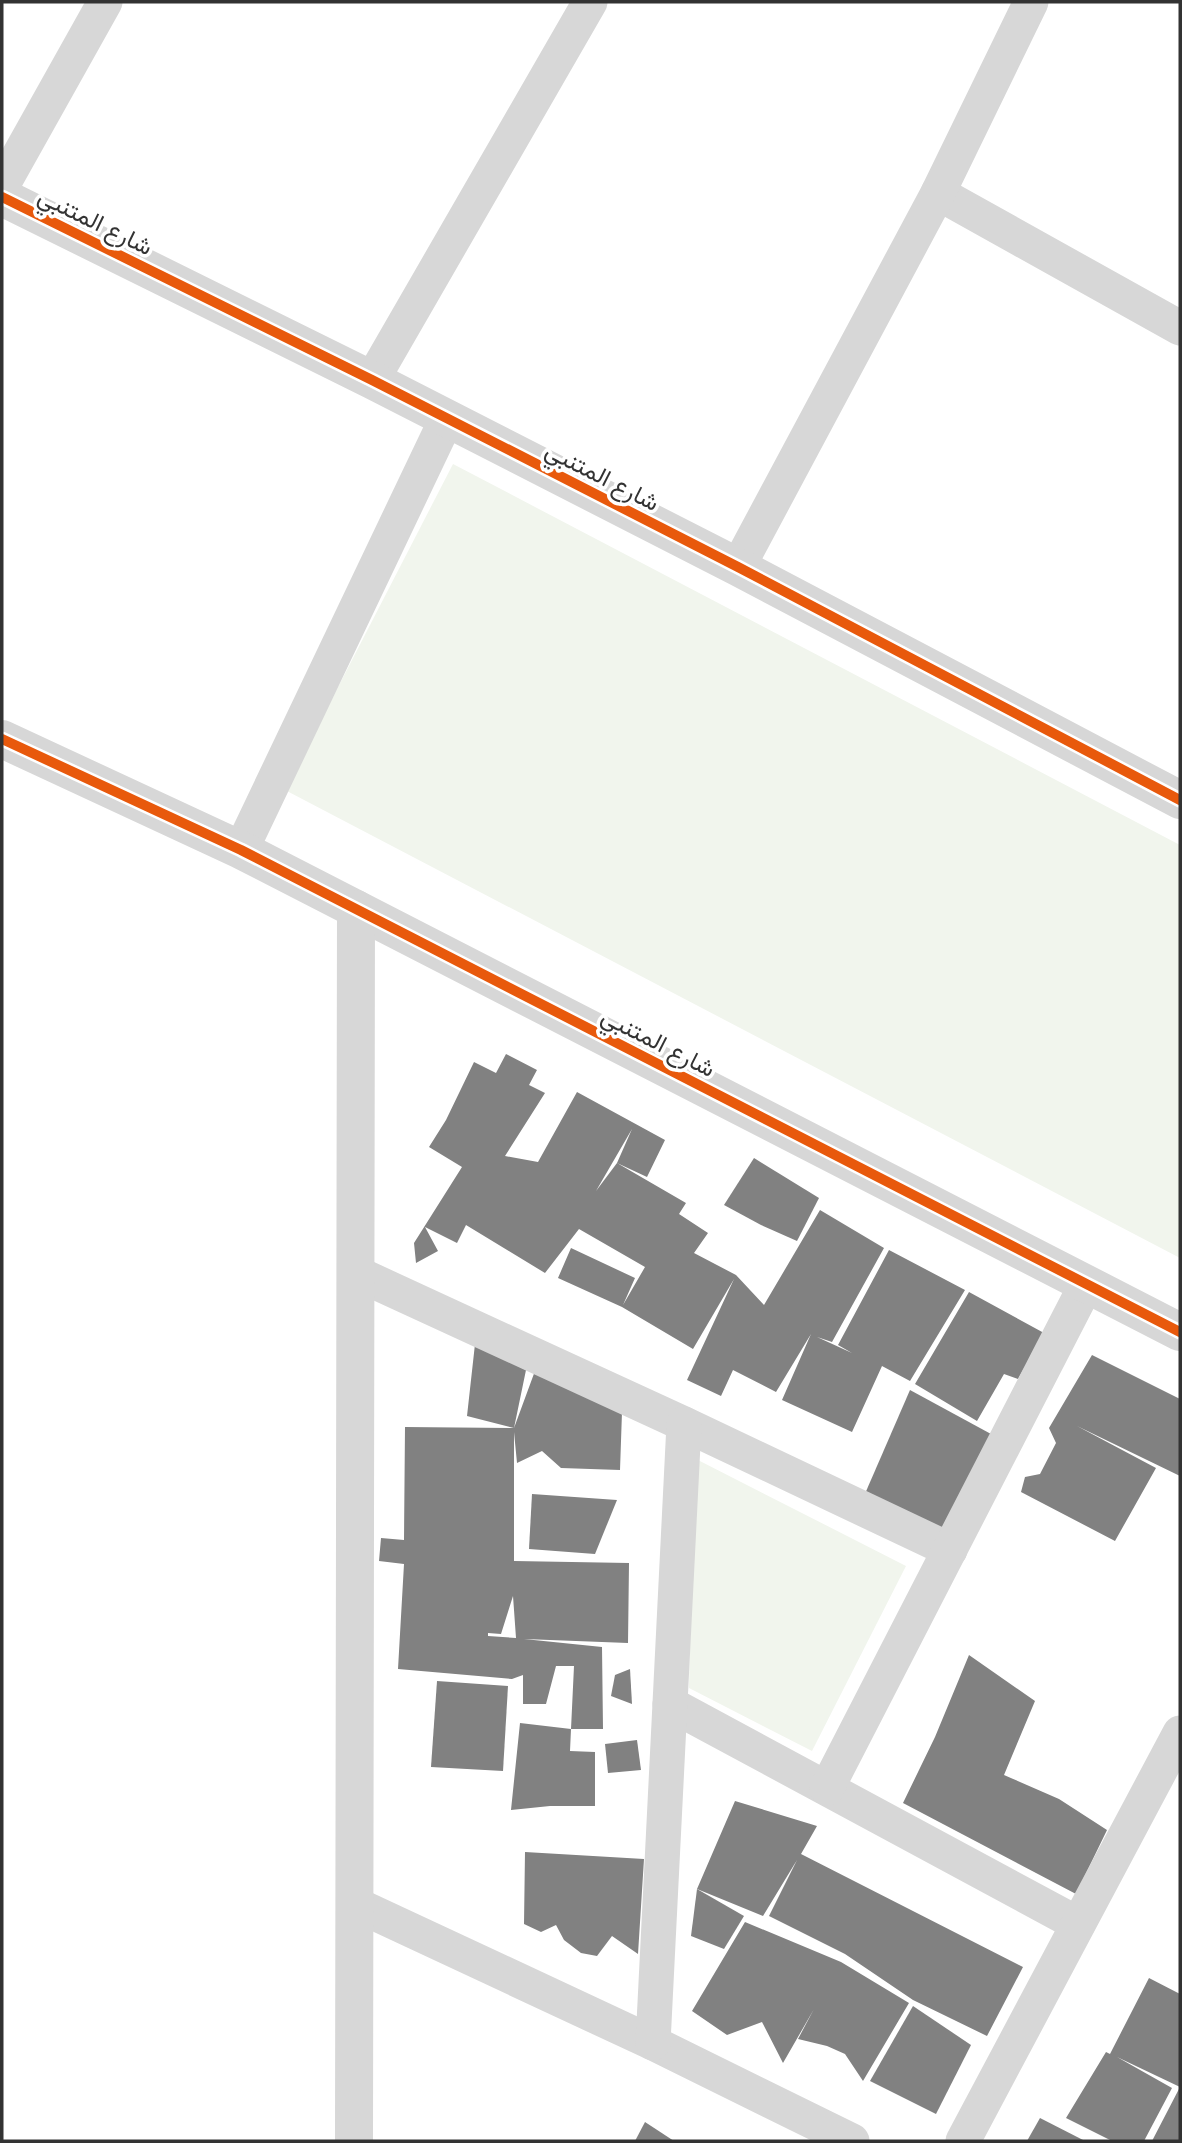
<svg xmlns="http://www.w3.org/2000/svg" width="1182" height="2143" viewBox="0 0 1182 2143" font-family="'Golos Text',Vazirmatn,sans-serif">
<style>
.green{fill:#f1f5ed}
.building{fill:#818181;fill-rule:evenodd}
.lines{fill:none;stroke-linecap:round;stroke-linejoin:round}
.minor{stroke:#d7d7d7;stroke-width:35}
.tertiary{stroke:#d7d7d7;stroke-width:38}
.cycleway-casing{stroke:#fff;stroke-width:15}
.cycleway{stroke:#e8590c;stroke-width:10}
.labels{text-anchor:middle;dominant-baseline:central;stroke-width:7;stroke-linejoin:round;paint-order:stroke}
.street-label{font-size:24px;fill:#333;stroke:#fff}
</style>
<rect width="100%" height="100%" fill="#fff"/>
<g class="green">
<path d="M453,464L1180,845V1258L285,790Z"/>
<path d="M694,1458L906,1566L812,1751L689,1688Z"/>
</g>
<g class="building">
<path d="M506,1054L537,1070L529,1085L545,1093L505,1156L538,1162L577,1092L665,1140L647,1177L617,1163L632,1129L596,1191L617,1163L686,1203L679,1214L708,1233L694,1253L736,1275L764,1305L820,1210L884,1248L832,1342L817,1337L852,1353L838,1345L889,1250L965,1290L910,1381L882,1366L852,1432L782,1400L811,1334L776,1392L733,1370L721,1396L687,1380L734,1279L693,1349L622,1307L558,1278L571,1248L635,1278L623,1305L645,1267L579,1229L545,1273L466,1225L457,1243L425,1227L438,1251L416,1263L414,1243L462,1167L429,1147L446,1120L474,1062L496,1073Z"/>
<path d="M754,1158L819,1198L797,1241L761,1225L724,1205Z"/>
<path d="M969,1292L1044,1333L1018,1379L1004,1374L977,1421L915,1384Z"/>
<path d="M475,1344L526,1370L514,1428L539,1360L622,1412L620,1470L561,1468L542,1451L517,1463L514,1432V1561L629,1563L628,1643L524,1639L602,1647L603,1729H571L570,1751L595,1752V1806H550L511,1810L520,1723L571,1729L574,1666H556L546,1704H523V1675L512,1679L398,1669L404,1564L379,1561L381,1538L404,1540L405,1427L514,1428L467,1416ZM513,1596L516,1638L488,1636V1633L501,1634Z"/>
<path d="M1092,1355L1180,1399V1476L1077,1426L1156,1468L1115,1541L1021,1492L1025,1477L1040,1474L1056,1443L1049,1428Z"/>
<path d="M910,1390L991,1434L938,1537L864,1496Z"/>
<path d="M532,1494L617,1500L595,1554L529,1549Z"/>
<path d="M969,1655L1035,1701L1004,1775L1059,1799L1107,1830L1076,1894L903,1803L935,1737Z"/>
<path d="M630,1669L632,1704L611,1696L615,1675Z"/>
<path d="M437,1681L508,1686L503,1771L431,1767Z"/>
<path d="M637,1740L641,1770L608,1773L605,1744Z"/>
<path d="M735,1801L817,1826L801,1854L1023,1967L987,2036L913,2000L845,1954L769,1916L797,1860L763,1916L697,1889Z"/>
<path d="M525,1852L644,1859L638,1954L612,1936L597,1956L581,1953L564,1940L556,1925L541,1932L524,1924Z"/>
<path d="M697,1889L744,1916L724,1949L691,1936Z"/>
<path d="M745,1922L841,1962L909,2003L863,2081L845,2054L827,2046L798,2039L814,2009L783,2063L762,2022L727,2035L692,2011Z"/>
<path d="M1149,1978L1180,1994V2141H1152L1180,2087L1117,2057L1172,2088L1144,2141H1112L1066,2118L1106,2052L1110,2054Z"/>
<path d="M913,2006L971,2045L936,2114L870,2081Z"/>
<path d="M1040,2118L1085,2141H1027Z"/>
<path d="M645,2122L674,2141H635Z"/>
</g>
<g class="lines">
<g class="minor">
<path d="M2,186L105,2"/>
<path d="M938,193L1180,328"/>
<path d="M372,380L590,2"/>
<path d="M738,567L938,193L1031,2"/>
<path d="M241,850L447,418"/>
<path d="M356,1273L684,1424L950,1550"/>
<path d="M670,1704L1078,1924"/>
<path d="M827,1788L1086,1285"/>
<path d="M355,1904L653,2043L852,2141"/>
<path d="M653,2043L684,1424"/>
<path d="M963,2141L1180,1733"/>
</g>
<g class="tertiary">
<path d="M2,197L372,380L738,567L1180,800"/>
<path d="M2,739L241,850L1180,1332"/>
<path d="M354,2141L356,909"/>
</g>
<g class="cycleway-casing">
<g id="cycleway">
<path d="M2,197L372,380L738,567L1180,800"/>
<path d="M2,739L241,850L1180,1332"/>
</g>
</g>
<use href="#cycleway" class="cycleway"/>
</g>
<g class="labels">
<g class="street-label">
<text transform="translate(96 220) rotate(26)">شارع المتنبي</text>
<text transform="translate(603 475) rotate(27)">شارع المتنبي</text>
<text transform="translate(659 1041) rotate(27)">شارع المتنبي</text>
</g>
</g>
<rect width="1182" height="2143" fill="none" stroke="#333333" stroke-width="7"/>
</svg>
